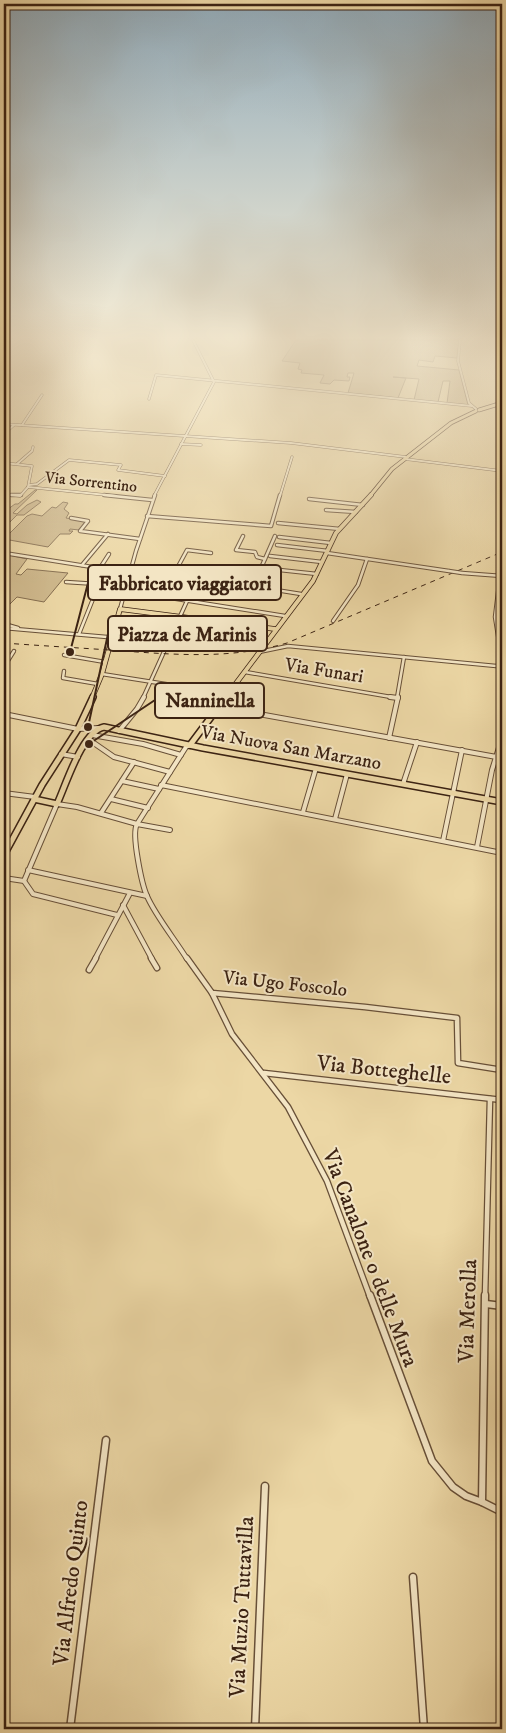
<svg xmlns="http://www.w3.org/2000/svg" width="506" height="1733" viewBox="0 0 506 1733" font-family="'IM FELL DW Pica',serif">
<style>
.green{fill:#ceb88c;stroke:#856e50}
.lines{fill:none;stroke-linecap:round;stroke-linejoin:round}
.minor-far4-casing{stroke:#685038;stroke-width:3}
.minor-far3-casing{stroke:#685038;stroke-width:4.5}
.minor-far2-casing{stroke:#685038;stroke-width:6}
.minor-far1-casing{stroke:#685038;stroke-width:7}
.minor-casing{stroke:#685038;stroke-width:9}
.major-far2-casing{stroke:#3c2313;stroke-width:4.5}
.major-far1-casing{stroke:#3c2313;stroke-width:5.5}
.major-casing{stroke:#3c2313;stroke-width:8}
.minor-far4{stroke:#f3e5c4;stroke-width:2}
.minor-far3{stroke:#f3e5c4;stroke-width:2.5}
.minor-far2{stroke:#f3e5c4;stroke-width:4}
.minor-far1{stroke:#f3e5c4;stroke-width:4.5}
.minor{stroke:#f3e5c4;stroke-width:6}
.major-far2{stroke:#ecd7a5;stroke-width:3}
.major-far1{stroke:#ecd7a5;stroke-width:4}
.major{stroke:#ecd7a5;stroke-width:5}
.rail{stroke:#3c2313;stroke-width:1;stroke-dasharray:5 5;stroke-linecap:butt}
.minor-bridge-casing{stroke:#685038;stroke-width:4.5;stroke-linecap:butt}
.minor-bridge{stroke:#f3e5c4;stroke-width:2.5}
.labels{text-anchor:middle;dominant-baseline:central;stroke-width:4;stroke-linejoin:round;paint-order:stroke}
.far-street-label{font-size:16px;fill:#3c2313;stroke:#f3e5c4}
.street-label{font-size:19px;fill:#3c2313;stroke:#f3e5c4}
.near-street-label{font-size:22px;fill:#3c2313;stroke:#f3e5c4}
.leader{fill:none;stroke:#3c2313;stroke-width:2}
.callout-dot{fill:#3c2313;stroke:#f3e5c4;stroke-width:2}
.callout{fill:#f3e5c4;stroke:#3c2313;stroke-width:2}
.callout-label{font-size:20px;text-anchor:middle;font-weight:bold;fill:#3c2313}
</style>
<rect width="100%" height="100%" fill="#ecd7a5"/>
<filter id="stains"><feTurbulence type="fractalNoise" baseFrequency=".004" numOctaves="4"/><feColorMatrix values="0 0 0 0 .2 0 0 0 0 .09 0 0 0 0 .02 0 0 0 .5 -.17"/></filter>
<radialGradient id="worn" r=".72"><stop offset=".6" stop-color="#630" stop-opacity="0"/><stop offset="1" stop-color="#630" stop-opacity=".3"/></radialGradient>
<g class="green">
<path d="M296,340H459L457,358L435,356L433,362L419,360L417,366L459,370L468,405L447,403L450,381H443L438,402L414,400L419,379L393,377L406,378L398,398L348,393L354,373H348L347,377H350L349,381L334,380L330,384L320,383L324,375L301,373L302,370L298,369L300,363L282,361Z"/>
<path d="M35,490H37L13,513L17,514L27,505L37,500L41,502L24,515H17L4,528V512L15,504H18Z"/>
<path d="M63,502L68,503L64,509L69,513L66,518L86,521L79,530L70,529L69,531H73L70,534H60L48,547L4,539L27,516L32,514L42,516L52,507L56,508Z"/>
<path d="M4,554L27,559L16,574L21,575L27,569L68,573L44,602L17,597L8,606L4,605Z"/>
<path d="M197,630L243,636L236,652L190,645Z"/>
</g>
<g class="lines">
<g class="minor-far4-casing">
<g id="minor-far4">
<path d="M460,340L458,361L469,403L476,409"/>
<path d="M149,399L156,375L472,406"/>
<path d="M4,424L291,443L406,457"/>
<path d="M22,425L42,395"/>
<path d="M4,434L14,425"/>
<path d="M181,444L201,445"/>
<path d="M405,459L502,471"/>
<path d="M4,463L32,466L28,487L116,496"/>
<path d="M17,464L32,451L33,447"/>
<path d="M29,485L37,484L69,460L121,465L118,470L165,476"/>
<path d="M4,494L20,496L28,487"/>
<path d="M154,496L214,382L193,340"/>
<path d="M280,496L292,457"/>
</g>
</g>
<g class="minor-far3-casing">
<g id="minor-far3">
<path d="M11,495H21"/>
<path d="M104,495L152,500"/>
<path d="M309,499L363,505"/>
<path d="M326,510L356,512"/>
<path d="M147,516L271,526L280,495"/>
<path d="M71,518L88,521L80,531L140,539"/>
<path d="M278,523L340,529"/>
<path d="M243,536L236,550L255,552L257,557L265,559"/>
<path d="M275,536L261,568L317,574"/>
<path d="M279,537L331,543"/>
<path d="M277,545L328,551"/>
<path d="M4,553L130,573"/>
<path d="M327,553L449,571"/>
<path d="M270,556L322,562"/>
<path d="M82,565L108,534"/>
<path d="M131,567L301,594"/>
<path d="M100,568L109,554"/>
<path d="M462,573L502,576"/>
<path d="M174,574L187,550L211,553"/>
<path d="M66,582L128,586"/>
<path d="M126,591L285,616"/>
<path d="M120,609L136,551L155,495"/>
<path d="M333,621L358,585L367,559"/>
<path d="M4,624L18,628"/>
<path d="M4,628L107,637L185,639"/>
<path d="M79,634L105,569"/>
<path d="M259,652L288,646L496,666L499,664V642L495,617L500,576"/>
<path d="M64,655L105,662"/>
<path d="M4,667L14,651"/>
<path d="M64,671L63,678L98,684"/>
<path d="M245,672L397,698"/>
<path d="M102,674L229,694"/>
<path d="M143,698L187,601"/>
<path d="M397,698L404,657"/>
</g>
</g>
<g class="minor-far2-casing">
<g id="minor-far2">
<path d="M390,697L398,698"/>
<path d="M220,707L502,758"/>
<path d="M4,714L78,729L99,728"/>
<path d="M119,731L137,709L144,697"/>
<path d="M92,735L143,744L181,755"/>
<path d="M389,738L398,697"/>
<path d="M88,739L114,757L170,772"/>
<path d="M61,754L78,757"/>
<path d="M122,781L159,789"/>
<path d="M403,784L417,742"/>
<path d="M161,785L502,853"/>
<path d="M4,793L35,797"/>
<path d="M111,799L148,808"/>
<path d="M303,812L316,768"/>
<path d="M101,813L134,762"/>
<path d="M335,819L347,774"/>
<path d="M170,830L137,824C131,834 142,885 147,896C155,915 176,941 187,959"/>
<path d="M443,841L462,750"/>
<path d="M477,847L492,770L502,738"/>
<path d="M28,870L147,896"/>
<path d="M4,878L24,881L33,894L117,915"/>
<path d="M24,881L57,804L77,807L137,824L186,747L190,745"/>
<path d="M123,905L152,959"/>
<path d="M95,959L130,893"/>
</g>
</g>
<g class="minor-far1-casing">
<g id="minor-far1">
<path d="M151,958L157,968"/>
<path d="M187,958L212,993L365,1007L457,1018L458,1063L502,1070"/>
<path d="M89,970L96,958"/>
<path d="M212,993L232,1034L288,1107L327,1181L370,1297"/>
<path d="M264,1073L502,1100"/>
<path d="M485,1297L490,1099"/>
</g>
</g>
<g class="minor-casing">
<g id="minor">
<path d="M370,1295L432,1461L453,1487L466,1496L482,1502"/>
<path d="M485,1295L482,1502L502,1512"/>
<path d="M486,1304L502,1306"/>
<path d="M413,1577L424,1729"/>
<path d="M70,1729L106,1440"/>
<path d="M255,1729L265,1486"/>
</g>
</g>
<g class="major-far2-casing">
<g id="major-far2">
<path d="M479,410L502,403"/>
<path d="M370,496L392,469L451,423L476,411"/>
</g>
</g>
<g class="major-far1-casing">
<g id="major-far1">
<path d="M92,698L102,674L120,609L275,629"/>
<path d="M225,698L313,581L336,533L371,495"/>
</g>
</g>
<g class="major-casing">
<g id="major">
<path d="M190,745L226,697"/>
<path d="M34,799L57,804C66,785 82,731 104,727L203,748L502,802"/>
<path d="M4,855L42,785L78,729L93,697"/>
</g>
</g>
<use href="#minor-far4" class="minor-far4"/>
<use href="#minor-far3" class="minor-far3"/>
<use href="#minor-far2" class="minor-far2"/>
<use href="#minor-far1" class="minor-far1"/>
<use href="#minor" class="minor"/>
<use href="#major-far2" class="major-far2"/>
<use href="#major-far1" class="major-far1"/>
<use href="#major" class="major"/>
<path class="rail" d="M4,643C44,646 83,648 123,651C179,655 233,659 287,643L502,552"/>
<g class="minor-bridge-casing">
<path id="minor-bridge" d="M449,571L462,573"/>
</g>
<use href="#minor-bridge" class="minor-bridge"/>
</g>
<linearGradient id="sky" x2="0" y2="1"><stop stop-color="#91aab9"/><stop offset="0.58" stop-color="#f6edd6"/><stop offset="1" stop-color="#f6edd6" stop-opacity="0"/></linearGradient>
<rect width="506" height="582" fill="url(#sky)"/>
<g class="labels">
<g class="far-street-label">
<text transform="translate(91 482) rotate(6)">Via Sorrentino</text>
</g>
<g class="street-label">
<text transform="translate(324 671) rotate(9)">Via Funari</text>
<text transform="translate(291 748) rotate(10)">Via Nuova San Marzano</text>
<text transform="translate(285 984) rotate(6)">Via Ugo Foscolo</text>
</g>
<g class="near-street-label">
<text transform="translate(384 1070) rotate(6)">Via Botteghelle</text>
<text transform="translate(370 1258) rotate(69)">Via Canalone o delle Mura</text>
<text transform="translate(468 1311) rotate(-88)">Via Merolla</text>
<text transform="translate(71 1583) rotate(-83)">Via Alfredo Quinto</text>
<text transform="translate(242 1607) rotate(-87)">Via Muzio Tuttavilla</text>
</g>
</g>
<path class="leader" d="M70 652L88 583M88 727L108 634M89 744L155 700"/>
<g class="callout-dot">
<circle cx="70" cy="652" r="5"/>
<circle cx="88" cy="727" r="5"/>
<circle cx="89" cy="744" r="5"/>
</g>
<g class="callout">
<rect x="88" y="565" width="193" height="35" rx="5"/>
<rect x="108" y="616" width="159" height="35" rx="5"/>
<rect x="155" y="683" width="109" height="35" rx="5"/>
</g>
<g class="callout-label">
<text x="185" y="590">Fabbricato viaggiatori</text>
<text x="187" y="641">Piazza de Marinis</text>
<text x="210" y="707">Nanninella</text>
</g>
<rect width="506" height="1733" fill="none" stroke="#ecd7a5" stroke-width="20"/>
<rect x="5" y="5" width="496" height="1723" fill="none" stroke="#3c2313" stroke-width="2.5"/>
<rect x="10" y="10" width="486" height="1713" fill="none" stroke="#3c2313"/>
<rect width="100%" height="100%" filter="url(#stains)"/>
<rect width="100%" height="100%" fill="url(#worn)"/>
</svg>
